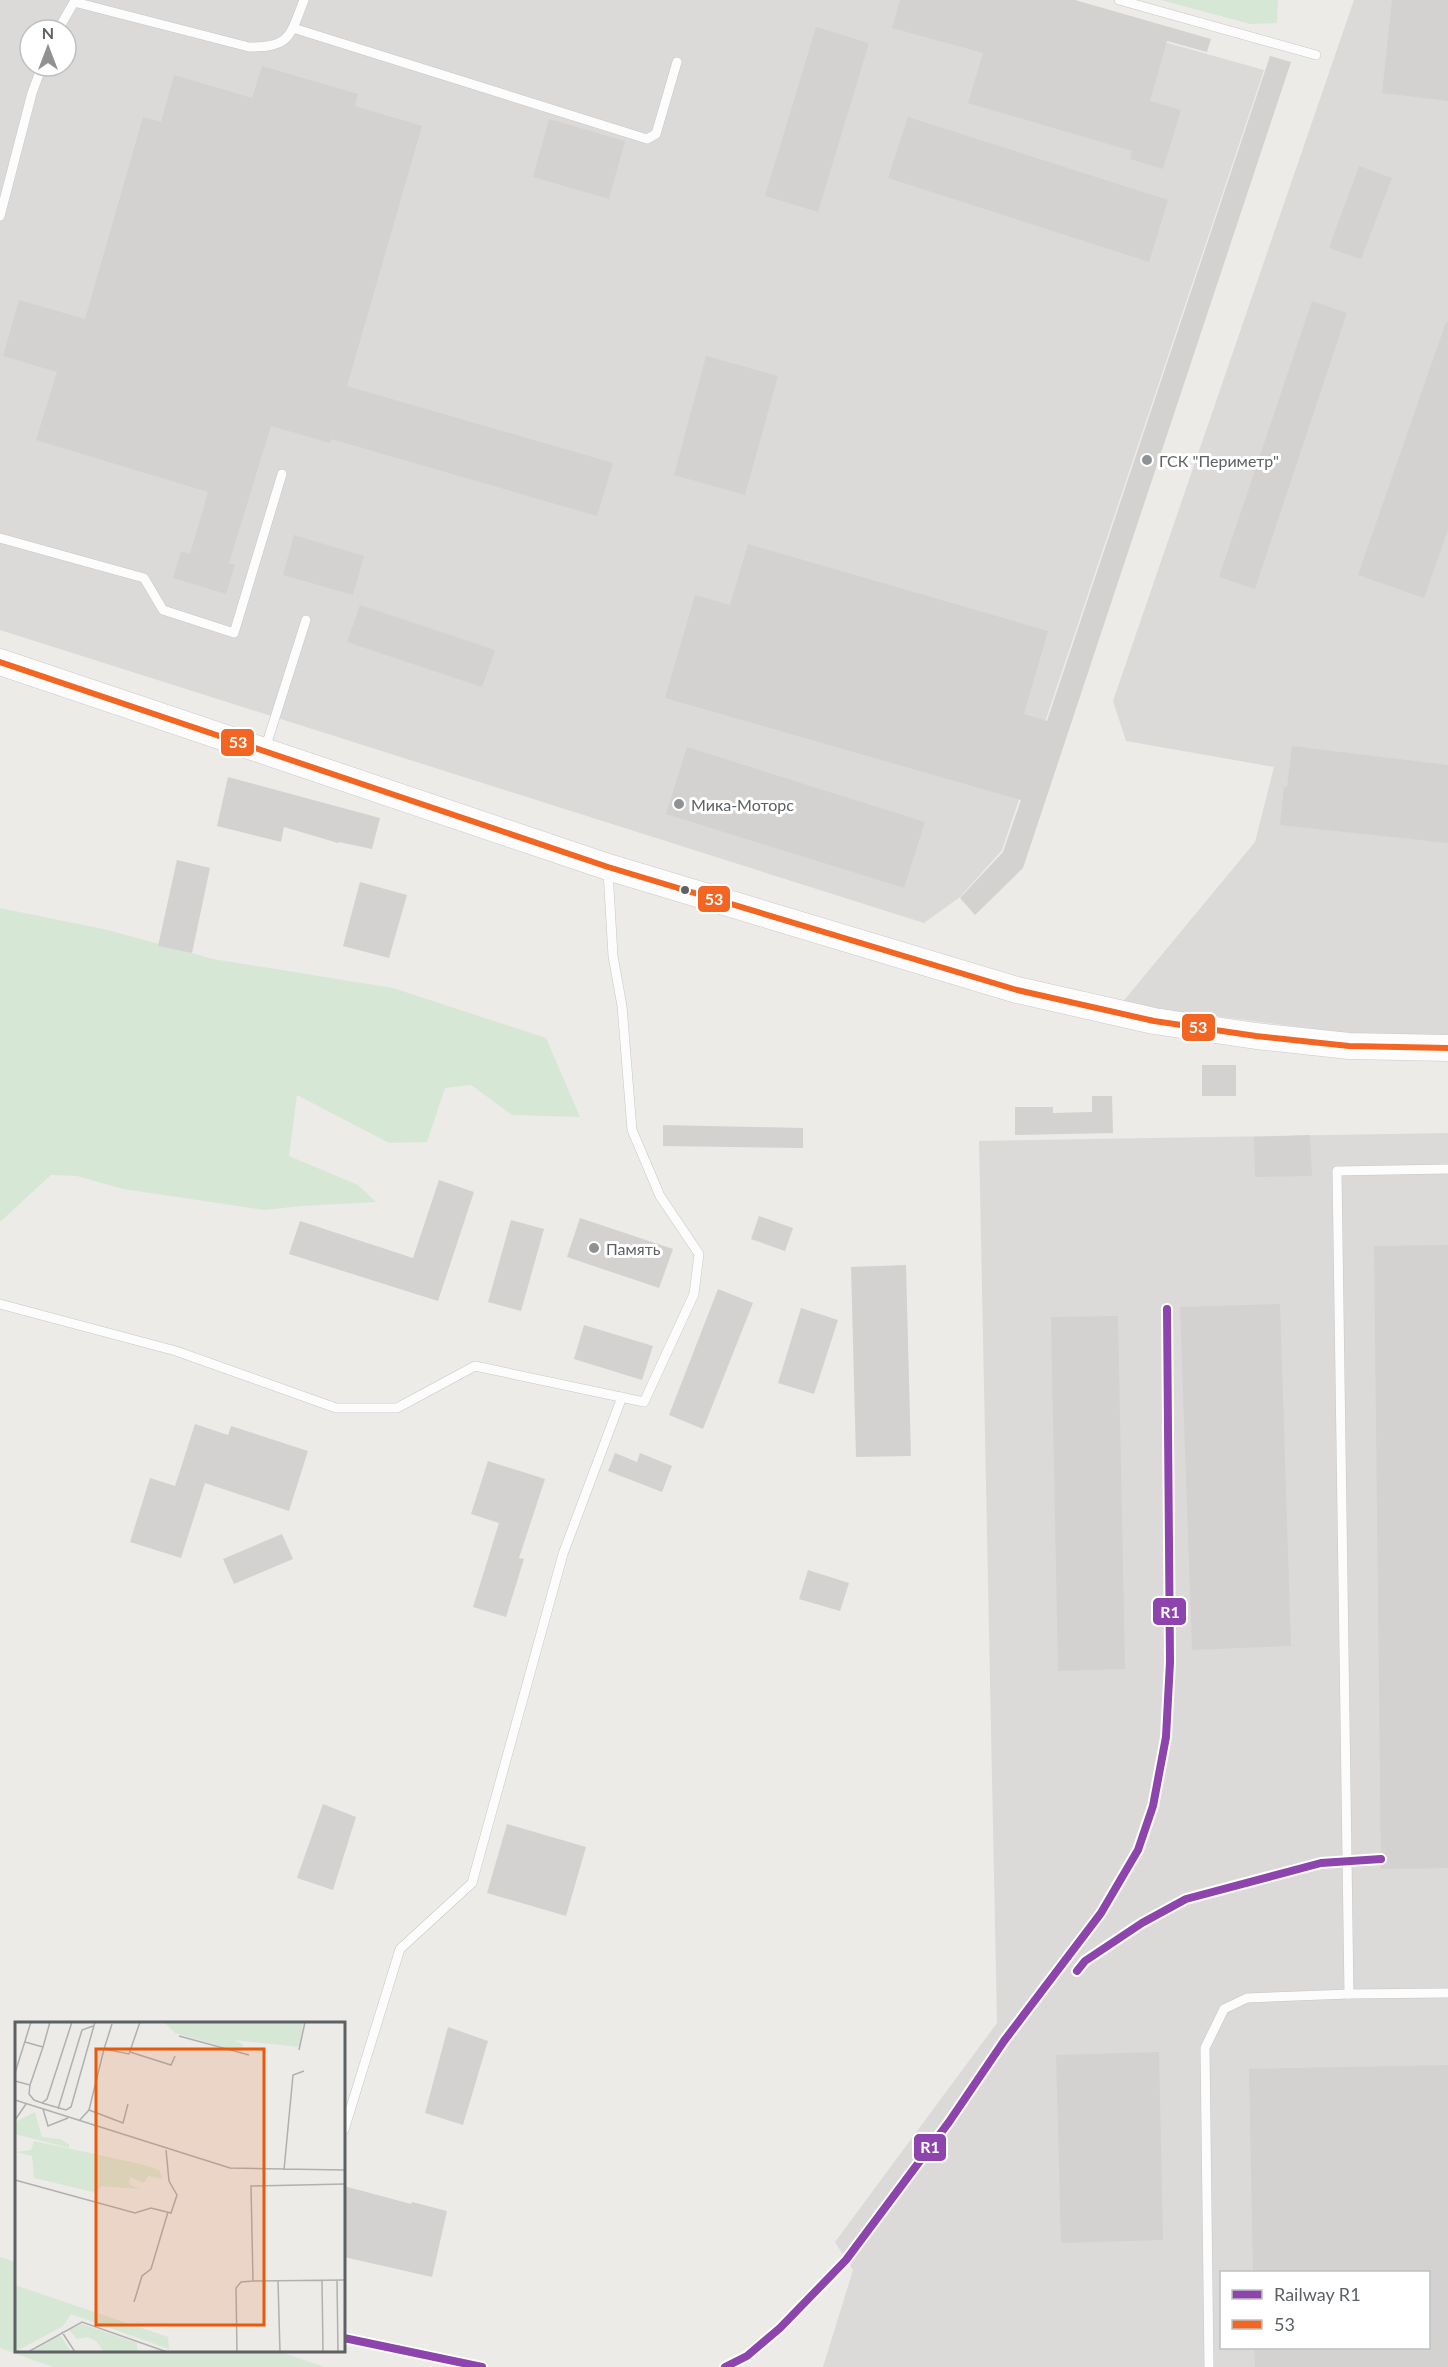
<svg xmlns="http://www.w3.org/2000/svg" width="1448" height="2367" viewBox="0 0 1448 2367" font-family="Lato,sans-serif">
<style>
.industrial{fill:#dcdad8;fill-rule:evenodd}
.green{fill:#d7e7d5}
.building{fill:#d3d2d0}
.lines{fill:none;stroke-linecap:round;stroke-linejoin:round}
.service-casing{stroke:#c7c7c7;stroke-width:10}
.secondary-casing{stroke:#c9c9c9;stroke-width:27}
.service{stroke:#fcfcfc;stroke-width:9}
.secondary{stroke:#fcfcfc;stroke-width:26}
.bus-1-casing{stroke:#fff;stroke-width:10}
.bus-1{stroke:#f26522;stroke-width:6}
.rail-1-casing{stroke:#fff;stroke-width:12}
.rail-1{stroke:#8e44ad;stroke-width:8}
.poi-dot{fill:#8f9192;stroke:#fff;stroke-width:2}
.bus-dot{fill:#5d6164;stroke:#fff;stroke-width:2}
.labels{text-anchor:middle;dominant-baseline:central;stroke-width:6;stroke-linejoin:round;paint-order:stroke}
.poi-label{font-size:16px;fill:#5d6164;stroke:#fff;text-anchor:start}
.inset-road{fill:none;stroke:#afb0af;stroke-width:1.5}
.view{fill:#e8590c;fill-opacity:0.15;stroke:#e8590c;stroke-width:3}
.inset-edge{fill:none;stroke:#5d6164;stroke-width:3}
.line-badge{stroke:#fff;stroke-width:2}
.badge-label{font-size:16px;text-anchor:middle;font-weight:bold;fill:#fff}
</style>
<rect width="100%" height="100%" fill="#ecebe8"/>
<g class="industrial">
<path d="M0,0H1014L1264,70L1002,850L960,897L924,923L0,630ZM30,30H66V66H30Z"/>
<path d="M1354,0H1448V1035L1376,1037L1121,1004L1255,842L1274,767L1126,741L1113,701Z"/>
<path d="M1448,1133V2367H823L853,2270L835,2242L997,2023L979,1141ZM1222,2272H1428V2348H1222Z"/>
</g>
<g class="green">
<path d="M1161,0H1278L1277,23L1250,24Z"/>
<path d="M0,908L108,930L213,959L393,988L546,1038L580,1117L512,1115L471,1085L445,1088L427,1142L389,1143L297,1095L289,1156L358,1185L376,1202L301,1206L265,1210L123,1189L77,1176L51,1175L0,1222Z"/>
<path d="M0,2257L16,2262V2350H275L324,2367H53L0,2348Z"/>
</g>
<g class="building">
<path d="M900,0H1075L1211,39L1207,52L1167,41L1150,101L1181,110L1163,169L1130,159L1132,151L968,103L983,53L892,28Z"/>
<path d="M1392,0H1448V101L1382,93Z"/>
<path d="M816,27L869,43L818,212L765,196Z"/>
<path d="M1270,56L1291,62L1023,868L975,915L960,898L1003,852L1021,800L665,698L695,595L730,605L748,544L1048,631L1024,714L1047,721Z"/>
<path d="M262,66L358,94L355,106L422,126L347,386L613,463L597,516L331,439L330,443L271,426L229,563L235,565L226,594L173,578L181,551L190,554L208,492L36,440L57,372L3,356L19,300L85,319L143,117L161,122L174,75L252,98Z"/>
<path d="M908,117L1168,200L1149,262L888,178Z"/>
<path d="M549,119L625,141L609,199L533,177Z"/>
<path d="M1359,166L1392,178L1361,259L1329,248Z"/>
<path d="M1312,301L1347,313L1255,589L1219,577Z"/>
<path d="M1446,322H1448V530L1424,598L1358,575Z"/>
<path d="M706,356L778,376L745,495L674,475Z"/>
<path d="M294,535L364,556L353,595L283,575Z"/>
<path d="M360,605L495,650L482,687L347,642Z"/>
<path d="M1292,746L1448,765V843L1280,825L1284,787H1287Z"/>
<path d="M687,747L925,822L904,888L666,814Z"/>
<path d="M228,777L380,818L372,849L339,842L338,843L284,827L281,842L217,826Z"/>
<path d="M177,860L210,868L192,953L158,946Z"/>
<path d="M360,882L407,895L389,958L343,946Z"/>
<rect x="1202" y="1065" width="34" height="31"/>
<path d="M1092,1096H1112L1113,1133L1015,1135V1107H1053V1113L1092,1112Z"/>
<path d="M663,1125L803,1128V1148L663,1146Z"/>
<path d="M1310,1135L1312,1176L1255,1177L1254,1137Z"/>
<path d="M439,1180L474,1192L438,1301L289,1254L300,1221L413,1258Z"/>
<path d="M759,1216L793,1228L785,1251L751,1239Z"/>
<path d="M580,1218L673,1249L659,1288L567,1257Z"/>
<path d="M511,1220L544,1229L521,1311L488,1302Z"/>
<path d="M1448,1245V1868L1381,1869L1374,1246Z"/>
<path d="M906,1265L911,1456L856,1457L851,1267Z"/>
<path d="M718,1289L753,1303L703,1429L669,1415Z"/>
<path d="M1280,1304L1291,1646L1192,1650L1180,1307Z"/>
<path d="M801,1308L838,1320L814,1394L778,1383Z"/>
<path d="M1118,1316L1125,1669L1058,1671L1051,1317Z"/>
<path d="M584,1325L653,1346L642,1380L574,1359Z"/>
<path d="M195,1424L228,1435L231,1426L308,1451L289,1511L205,1483L181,1558L130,1542L150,1478L175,1486Z"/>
<path d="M615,1453L637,1462L640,1453L672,1466L662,1492L608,1471Z"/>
<path d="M488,1461L545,1479L519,1558L524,1559L506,1617L473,1607L499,1523L471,1514Z"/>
<path d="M282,1534L293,1559L234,1584L223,1559Z"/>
<path d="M808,1570L849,1583L840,1611L799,1599Z"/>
<path d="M323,1804L356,1817L333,1890L297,1878Z"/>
<path d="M507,1824L586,1847L566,1916L487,1893Z"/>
<path d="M448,2027L488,2041L463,2125L425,2113Z"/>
<path d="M1159,2052L1163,2240L1061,2243L1056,2055Z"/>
<path d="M1448,2065V2367H1255L1254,2348H1428V2272H1253L1249,2069Z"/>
<path d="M344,2186L411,2204L412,2202L447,2211L432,2277L344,2257Z"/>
</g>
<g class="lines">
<g class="service-casing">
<g id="service">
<path d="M1119,0L1316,55"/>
<path d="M293,28L647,139L656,134L677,62"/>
<path d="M58,30L74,2L249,47C291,48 290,35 304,0"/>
<path d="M0,216L32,93L42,66"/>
<path d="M0,538L144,578L163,610L234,633L282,474"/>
<path d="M265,749L306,620"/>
<path d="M1448,1169L1337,1171L1349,1994L1448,1993"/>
<path d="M0,1304L176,1351L336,1408H397L475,1366L644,1402L694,1294L699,1254L660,1196L632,1130L622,1006L613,956L608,871"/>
<path d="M344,2130L400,1949L472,1883L563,1554L622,1397"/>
<path d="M1209,2367L1205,2048L1224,2009L1247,1998L1349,1994"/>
</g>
</g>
<g class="secondary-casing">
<path id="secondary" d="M0,662L608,867L1017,990L1154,1021L1256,1036L1349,1046L1448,1048"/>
</g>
<use href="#service" class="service"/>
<use href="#secondary" class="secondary"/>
<g class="bus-1-casing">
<path id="bus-1" d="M0,662L608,867L1017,990L1154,1021L1256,1036L1349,1046L1448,1048"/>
</g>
<use href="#bus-1" class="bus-1"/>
<g class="rail-1-casing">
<g id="rail-1">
<path d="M1077,1971L1085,1961L1142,1923L1186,1899L1321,1863L1381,1859"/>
<path d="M344,2338L482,2367"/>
<path d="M725,2367L747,2356L780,2328L846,2260L949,2122L1004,2041L1101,1913L1138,1850L1153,1806L1166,1737L1170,1662L1167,1309"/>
</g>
</g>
<use href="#rail-1" class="rail-1"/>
</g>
<g class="poi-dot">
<circle cx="1147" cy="460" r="6"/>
<circle cx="679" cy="804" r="6"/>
<circle cx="594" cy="1248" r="6"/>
</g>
<circle class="bus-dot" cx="685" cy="890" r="5"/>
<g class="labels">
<g class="poi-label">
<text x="1159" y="460">ГСК "Периметр"</text>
<text x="691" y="804">Мика-Моторс</text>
<text x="606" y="1248">Память</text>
</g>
</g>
<g transform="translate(15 2022)">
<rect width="330" height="330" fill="#ecebe8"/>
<path d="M149,0H288L285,25L218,18L228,22L226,30L160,11ZM20,90L27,115L45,117L54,122V126L0,112V100ZM19,119L126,142L144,148L148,157L133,154L130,160H126L115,155L114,162L124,167L87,164L78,170L19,156L17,134L0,130L16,128ZM0,263L153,315L154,327L56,292L48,304L0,330ZM67,302L122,321V327L127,330H89L81,319L73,315L62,317L54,308ZM46,314L56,330H17L43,314Z" fill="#d7e7d5"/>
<path class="inset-road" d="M164,14L234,33M10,20L28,25L15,63M28,25L35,0M89,27L97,2M284,28L290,0M115,30L156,43L160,34M0,51L16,0M0,59L15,63L14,72L19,78L27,81L32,77L57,0M0,78L215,146L330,148M27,81L51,88L56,85L80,0M28,87L33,104L53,96M43,87L67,8L78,4M74,88L89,27L114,32L125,0M0,98L11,82M64,99L74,88L108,101L113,82M269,148L278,53L289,49M0,158L120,191L136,186L156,191L162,173L154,159L151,128M330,162L236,164L238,259L330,258M322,258L323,330M263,259L265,330M307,259L308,330M119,280L127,254L136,247L153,190M47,310L60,330M13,330L67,300L152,330M222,330L221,266L226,260L238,259"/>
<path class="view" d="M81,27H249V303H81Z"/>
<rect width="330" height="330" class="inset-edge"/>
</g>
<g class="line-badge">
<rect x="220" y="728" width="35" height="29" rx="6" fill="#f26522"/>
<rect x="697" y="885" width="34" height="28" rx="6" fill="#f26522"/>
<rect x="1181" y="1013" width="35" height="29" rx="6" fill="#f26522"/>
<rect x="1152" y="1597" width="35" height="29" rx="6" fill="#8e44ad"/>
<rect x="913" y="2133" width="34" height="29" rx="6" fill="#8e44ad"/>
</g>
<g class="badge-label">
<text x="238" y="748">53</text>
<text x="714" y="905">53</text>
<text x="1198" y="1033">53</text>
<text x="1170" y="1618">R1</text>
<text x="930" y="2153">R1</text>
</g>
<rect x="1220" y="2271" width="210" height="78" fill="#ffffff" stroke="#bec0c1" stroke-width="1.5"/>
<rect x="1232" y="2290" width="30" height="9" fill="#8e44ad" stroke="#bec0c1" stroke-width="1.5"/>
<text x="1274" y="2301" font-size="18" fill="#5d6164">Railway R1</text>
<rect x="1232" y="2320" width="30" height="9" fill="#f26522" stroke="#bec0c1" stroke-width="1.5"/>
<text x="1274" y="2331" font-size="18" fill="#5d6164">53</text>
<g transform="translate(48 48)"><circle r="28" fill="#ffffff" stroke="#bec0c1" stroke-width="1.5"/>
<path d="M0-4.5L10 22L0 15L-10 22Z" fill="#8f9192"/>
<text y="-9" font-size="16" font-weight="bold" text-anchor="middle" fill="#5d6164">N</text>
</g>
</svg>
